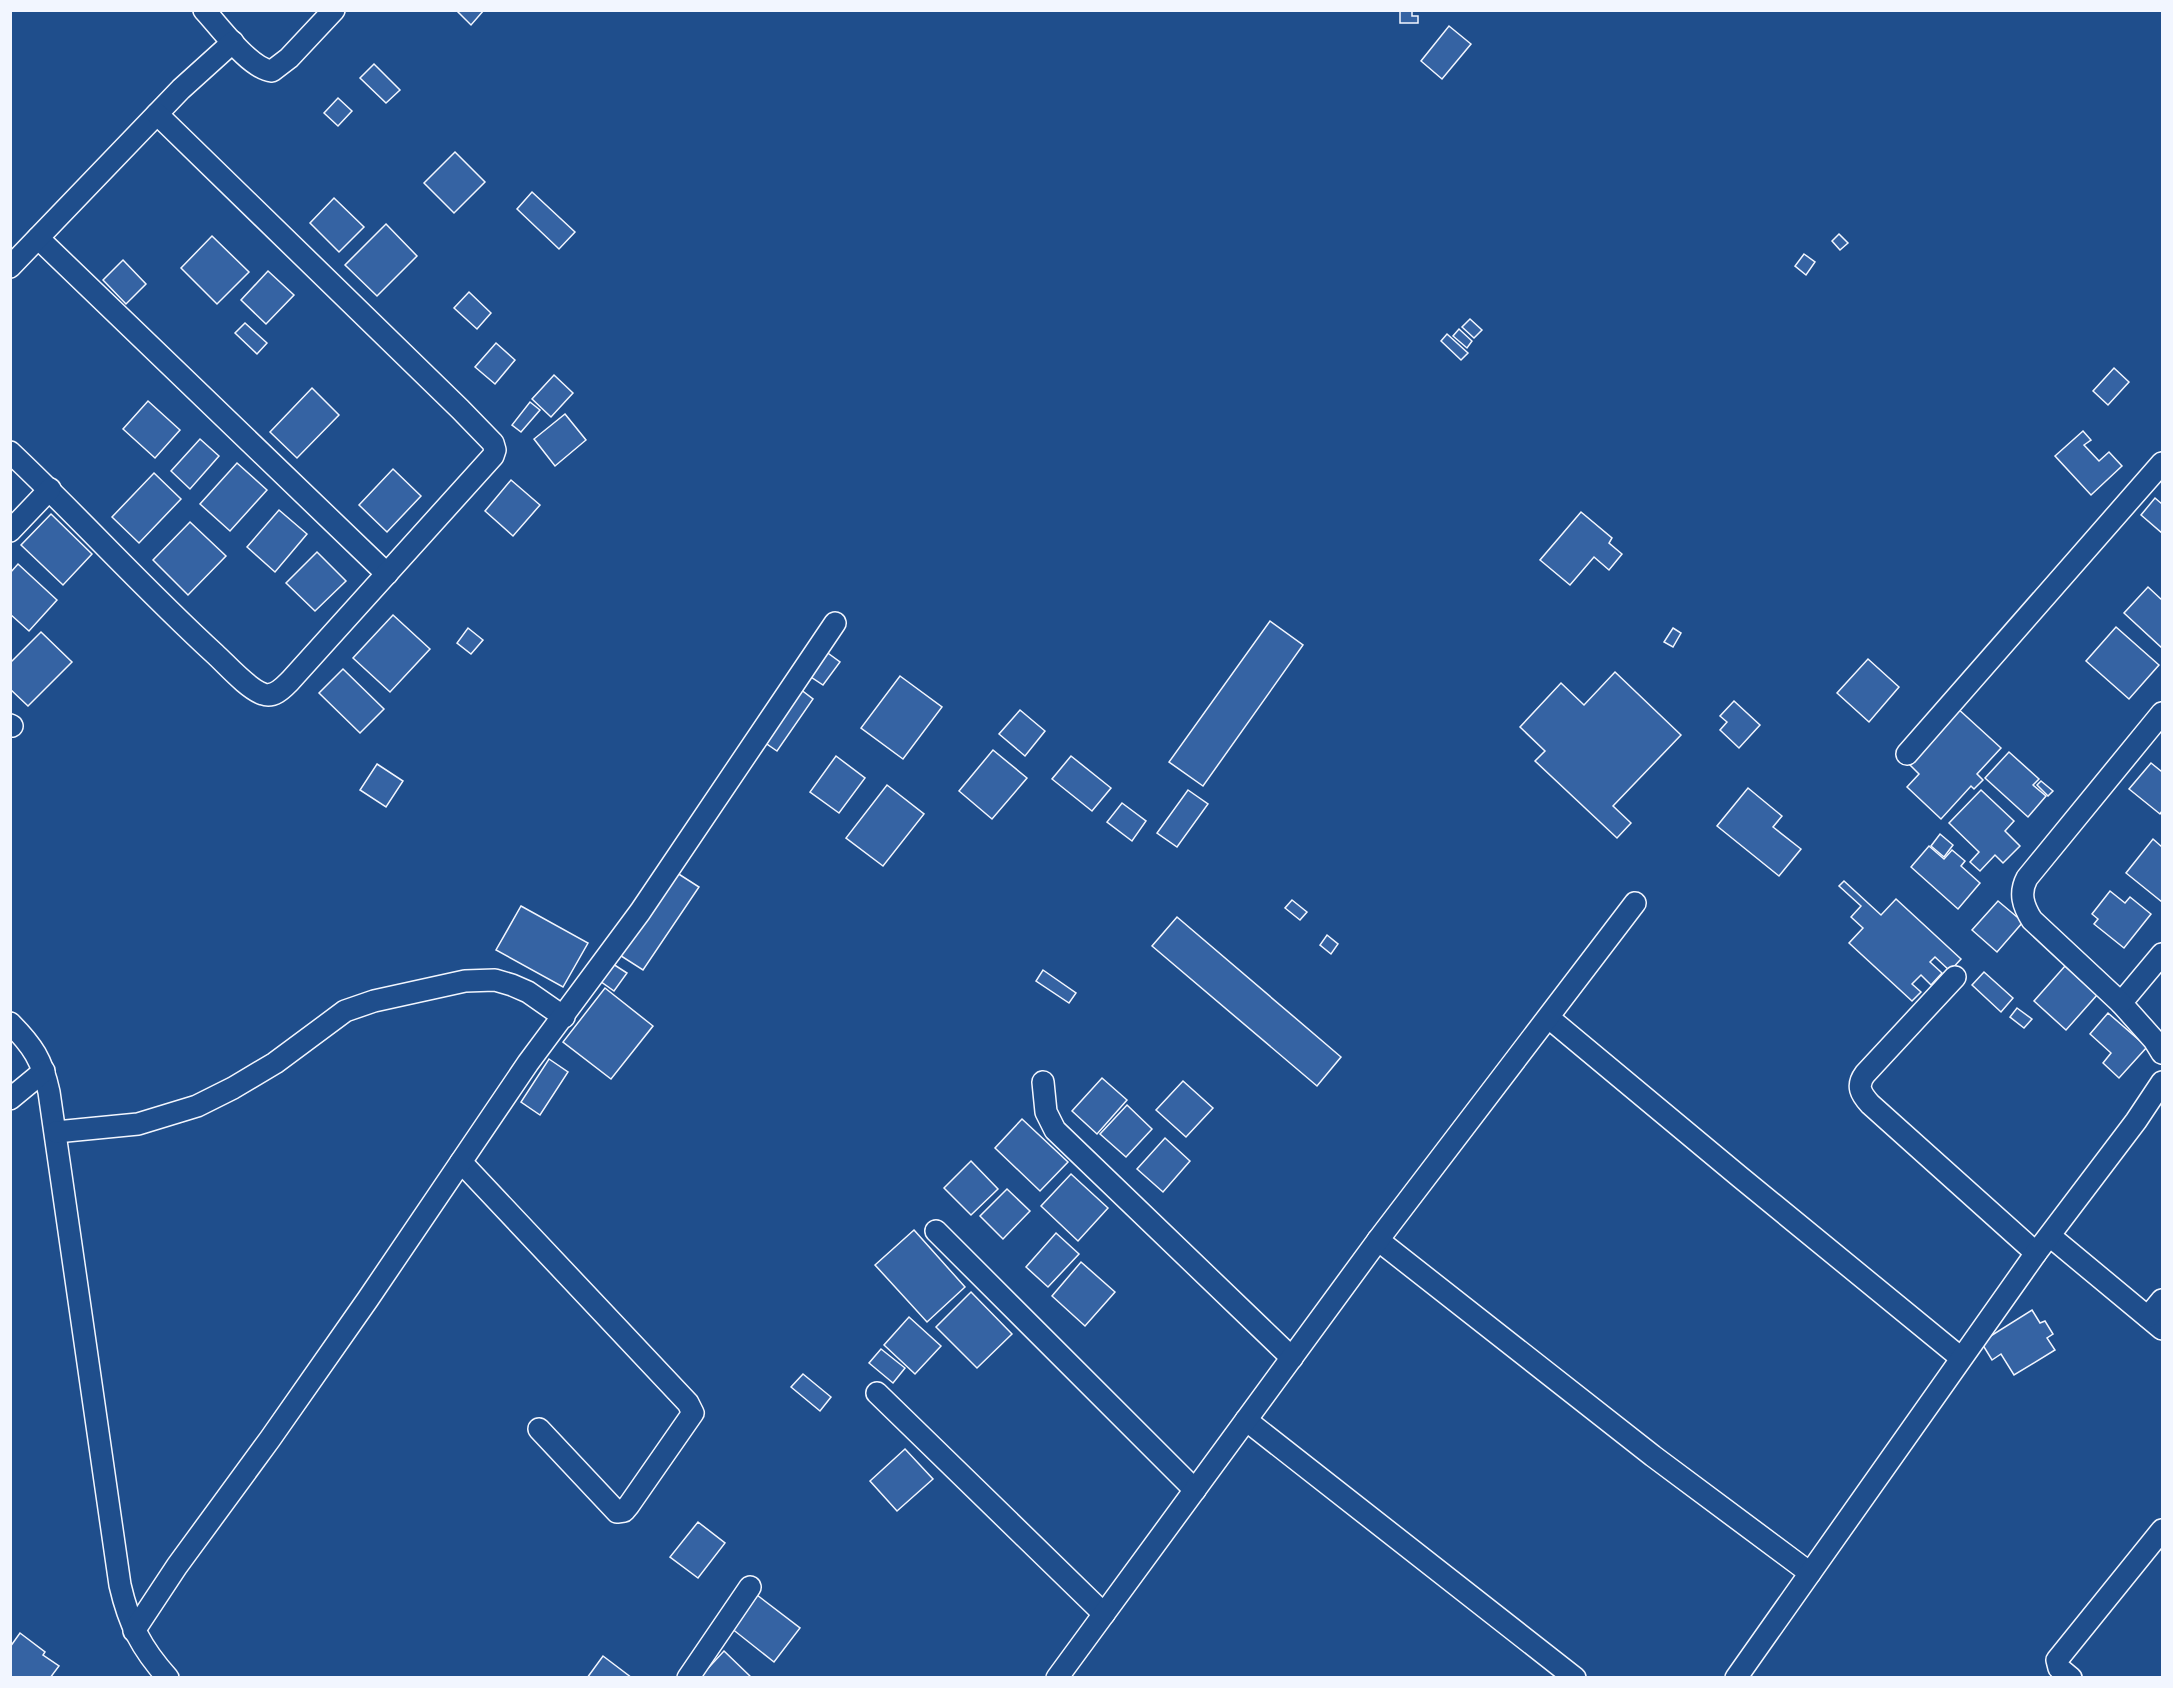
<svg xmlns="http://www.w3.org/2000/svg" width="2173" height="1688" viewBox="0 0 2173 1688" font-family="'Libre Baskerville',serif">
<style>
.building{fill:#3563a3;stroke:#f2f6ff;stroke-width:1.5}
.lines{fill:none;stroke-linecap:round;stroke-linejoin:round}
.minor-casing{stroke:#f2f6ff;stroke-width:24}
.minor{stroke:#1f4e8c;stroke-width:21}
</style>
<rect width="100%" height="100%" fill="#1f4e8c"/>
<g class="building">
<path d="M456,10H484L471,25Z"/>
<path d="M1400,10H1412V16H1418V23H1400Z"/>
<path d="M1449,26L1471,44L1442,79L1421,61Z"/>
<path d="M374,64L400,90L386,103L360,78Z"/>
<path d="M338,98L352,111L338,126L324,113Z"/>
<path d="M455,152L485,182L454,213L424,183Z"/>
<path d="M532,192L575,232L559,249L517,209Z"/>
<path d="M334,198L364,227L339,252L310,223Z"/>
<path d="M386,224L417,256L377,296L345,265Z"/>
<path d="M1839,234L1848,243L1840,250L1832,241Z"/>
<path d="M212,236L249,272L217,304L181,268Z"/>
<path d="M1804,254L1815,262L1806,275L1795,266Z"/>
<path d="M123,260L146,284L126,304L103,280Z"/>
<path d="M268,271L294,295L266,324L241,300Z"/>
<path d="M469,292L491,313L477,329L454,308Z"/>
<path d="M1470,319L1482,330L1474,338L1462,327Z"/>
<path d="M245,323L267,343L257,354L235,333Z"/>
<path d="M1459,329L1472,341L1467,348L1453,336Z"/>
<path d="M1447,334L1468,353L1461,360L1441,341Z"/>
<path d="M496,343L515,360L495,384L475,367Z"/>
<path d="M2114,368L2129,382L2108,405L2093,391Z"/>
<path d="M554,375L573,393L551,417L532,399Z"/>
<path d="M312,388L339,415L297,458L270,432Z"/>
<path d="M148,401L180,430L155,458L123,429Z"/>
<path d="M530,402L540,410L521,432L512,425Z"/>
<path d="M565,414L586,440L555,466L534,439Z"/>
<path d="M2083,431L2091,440L2084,445L2099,461L2109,452L2122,466L2091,495L2055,456Z"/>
<path d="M200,439L219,456L190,489L171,471Z"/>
<path d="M237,463L267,490L230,531L200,504Z"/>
<path d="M393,469L421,496L387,532L359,505Z"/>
<path d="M154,473L181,499L139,543L112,517Z"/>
<path d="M511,480L540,505L513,536L485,511Z"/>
<path d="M2155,498L2162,504V533L2141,515Z"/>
<path d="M279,510L307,534L275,572L247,547Z"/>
<path d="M1581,512L1612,538L1609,543L1622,554L1609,570L1594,557L1570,585L1540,560Z"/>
<path d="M51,514L92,554L63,585L21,545Z"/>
<path d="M190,522L226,556L188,595L153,560Z"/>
<path d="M317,552L346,581L315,611L286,583Z"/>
<path d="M18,564L57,600L29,631L10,614V573Z"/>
<path d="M2148,587L2162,600V648L2124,613Z"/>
<path d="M393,615L430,649L390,692L353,658Z"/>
<path d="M1270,621L1303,645L1203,786L1169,762Z"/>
<path d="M2116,627L2159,665L2129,699L2086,661Z"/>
<path d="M468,628L483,640L471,654L457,643Z"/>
<path d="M1673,628L1681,633L1673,647L1664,642Z"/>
<path d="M41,632L72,662L28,706L10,689V663Z"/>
<path d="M825,651L840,662L823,685L808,675Z"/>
<path d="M1868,659L1899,687L1869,722L1837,693Z"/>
<path d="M343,669L384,709L360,733L319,693Z"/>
<path d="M1615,672L1681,735L1613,806L1631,823L1617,838L1535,761L1545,751L1520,727L1561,683L1584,705Z"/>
<path d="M900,676L942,707L903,759L861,728Z"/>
<path d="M800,689L813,699L777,751L764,742Z"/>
<path d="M1734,701L1760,725L1739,748L1720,730L1727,722L1720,716Z"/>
<path d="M1956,707L2001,748L1977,774L1983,780L1974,789L1971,786L1941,819L1907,787L1919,774L1906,761Z"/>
<path d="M1020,710L1045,731L1025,756L999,734Z"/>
<path d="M993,750L1027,778L992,819L959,791Z"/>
<path d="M2009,752L2039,779L2033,785L2046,796L2028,817L1985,778Z"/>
<path d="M836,756L865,778L839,813L810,792Z"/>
<path d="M1071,756L1111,788L1092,811L1052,779Z"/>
<path d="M2151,763L2161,771L2162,770V811L2160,814L2129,789Z"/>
<path d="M377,764L403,781L386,807L360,790Z"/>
<path d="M2041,781L2053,791L2048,796L2037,785Z"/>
<path d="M887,785L924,814L883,866L846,838Z"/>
<path d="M1748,788L1782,816L1773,827L1801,849L1779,876L1717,826Z"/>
<path d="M1188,790L1208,804L1177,847L1157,833Z"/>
<path d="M1981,790L2014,821L2005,831L2020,846L2003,863L1995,855L1980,871L1970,862L1979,852L1949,823Z"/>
<path d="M1122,803L1146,821L1132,841L1107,822Z"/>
<path d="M1940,834L1953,845L1944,857L1931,846Z"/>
<path d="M2153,839L2162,847V902L2126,873Z"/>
<path d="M1929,846L1944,859L1952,850L1965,861L1961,866L1980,883L1958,909L1911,867Z"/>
<path d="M674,871L699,887L643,970L618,954Z"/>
<path d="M1844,881L1881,915L1896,899L1961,959L1950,971L1935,957L1930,962L1942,973L1931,985L1921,975L1912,984L1921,992L1912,1001L1849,943L1863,928L1851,917L1861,906L1839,886Z"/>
<path d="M2110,891L2125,903L2130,897L2151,914L2124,948L2094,924L2098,919L2092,914Z"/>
<path d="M1292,900L1307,912L1300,920L1285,908Z"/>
<path d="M1998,901L2023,922L1997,952L1972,930Z"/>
<path d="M521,906L588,943L563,987L496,950Z"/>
<path d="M1177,917L1341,1057L1317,1086L1152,946Z"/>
<path d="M1327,935L1338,944L1331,954L1320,945Z"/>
<path d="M613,964L627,973L614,991L600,981Z"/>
<path d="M2065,966L2097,995L2066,1030L2034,1001Z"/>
<path d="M1043,970L1076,993L1069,1003L1036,981Z"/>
<path d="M1984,972L2013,998L2001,1012L1972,985Z"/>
<path d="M605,988L653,1026L611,1079L563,1042Z"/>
<path d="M2017,1008L2032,1019L2024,1028L2010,1017Z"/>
<path d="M2108,1013L2147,1047L2119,1078L2103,1063L2111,1053L2090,1034Z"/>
<path d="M549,1059L568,1072L540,1115L521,1102Z"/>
<path d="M1102,1078L1127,1100L1097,1134L1072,1111Z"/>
<path d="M1183,1081L1213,1108L1186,1137L1156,1110Z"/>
<path d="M1127,1105L1152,1129L1126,1157L1100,1134Z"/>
<path d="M1022,1119L1068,1162L1040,1191L995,1148Z"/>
<path d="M1165,1138L1190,1161L1163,1192L1137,1169Z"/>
<path d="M971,1161L998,1189L971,1215L944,1188Z"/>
<path d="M1071,1174L1108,1208L1078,1241L1041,1206Z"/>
<path d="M1007,1189L1030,1211L1003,1239L980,1216Z"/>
<path d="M914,1230L965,1287L927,1322L875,1265Z"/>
<path d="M1056,1233L1079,1254L1048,1287L1026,1267Z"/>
<path d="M1081,1262L1115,1292L1085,1326L1052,1296Z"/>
<path d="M971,1292L1012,1334L977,1368L936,1327Z"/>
<path d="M2032,1310L2040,1323L2045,1321L2053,1334L2047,1338L2055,1350L2014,1375L2001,1354L1992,1360L1981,1342Z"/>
<path d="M909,1317L941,1346L915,1374L884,1345Z"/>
<path d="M881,1349L905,1368L893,1383L869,1363Z"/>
<path d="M803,1374L831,1397L820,1411L791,1387Z"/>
<path d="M905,1449L933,1479L897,1511L870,1481Z"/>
<path d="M698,1522L725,1543L698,1578L670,1557Z"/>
<path d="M757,1595L800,1628L774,1662L731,1628Z"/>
<path d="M20,1633L45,1652L43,1655L59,1666L50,1678H10V1647Z"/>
<path d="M724,1651L752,1678H699Z"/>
<path d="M603,1656L632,1678H587Z"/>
</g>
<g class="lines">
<g class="minor-casing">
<g id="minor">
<path d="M204,10C220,27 250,69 272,71L289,58L334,10"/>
<path d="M38,238L387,574"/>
<path d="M10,267L181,89L233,42"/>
<path d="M10,452C80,518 144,589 215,654C227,665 248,689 263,694C274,698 283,688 290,681L493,456L495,450L493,443L460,409L157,114"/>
<path d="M10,531L50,489"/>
<path d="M10,725L12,726"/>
<path d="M1907,754L2162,463"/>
<path d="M2162,954L2121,1003L2154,1040L2162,1053"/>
<path d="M1955,977L1865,1074C1856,1086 1861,1094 1870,1104L2036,1253"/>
<path d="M2121,1003L2032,920C2023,906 2019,893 2027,878L2162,713"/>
<path d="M1549,1018L1740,1177L1961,1358"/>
<path d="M10,1023C33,1046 42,1060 49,1092L120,1585C129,1624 141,1648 168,1678"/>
<path d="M1043,1082L1046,1112L1055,1130L1292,1358"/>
<path d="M10,1099L44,1071"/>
<path d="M56,1132L138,1124L197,1106L233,1088L275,1063L345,1011L374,1001L465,981L495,980L512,985L528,992L564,1017"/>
<path d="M461,1162L688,1403L693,1413L629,1505L624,1511L617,1512L539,1429"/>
<path d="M936,1231L1195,1490"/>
<path d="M2050,1236L2162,1329"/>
<path d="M1378,1240L1653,1456L1810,1573"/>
<path d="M2148,1317L2162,1300"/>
<path d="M877,1393L1104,1614"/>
<path d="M1246,1420L1575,1678"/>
<path d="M134,1631L177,1566L270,1439L368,1299L528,1063L640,912L835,623"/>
<path d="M688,1678L750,1587"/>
<path d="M1057,1678L1378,1240L1635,903"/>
<path d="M1736,1678L2036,1253L2136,1121L2162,1082"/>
<path d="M2071,1678L2059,1668L2057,1660L2162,1530"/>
</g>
</g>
<use href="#minor" class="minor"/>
</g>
<rect width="2173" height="1688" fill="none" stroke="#f2f6ff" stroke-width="24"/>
</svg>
